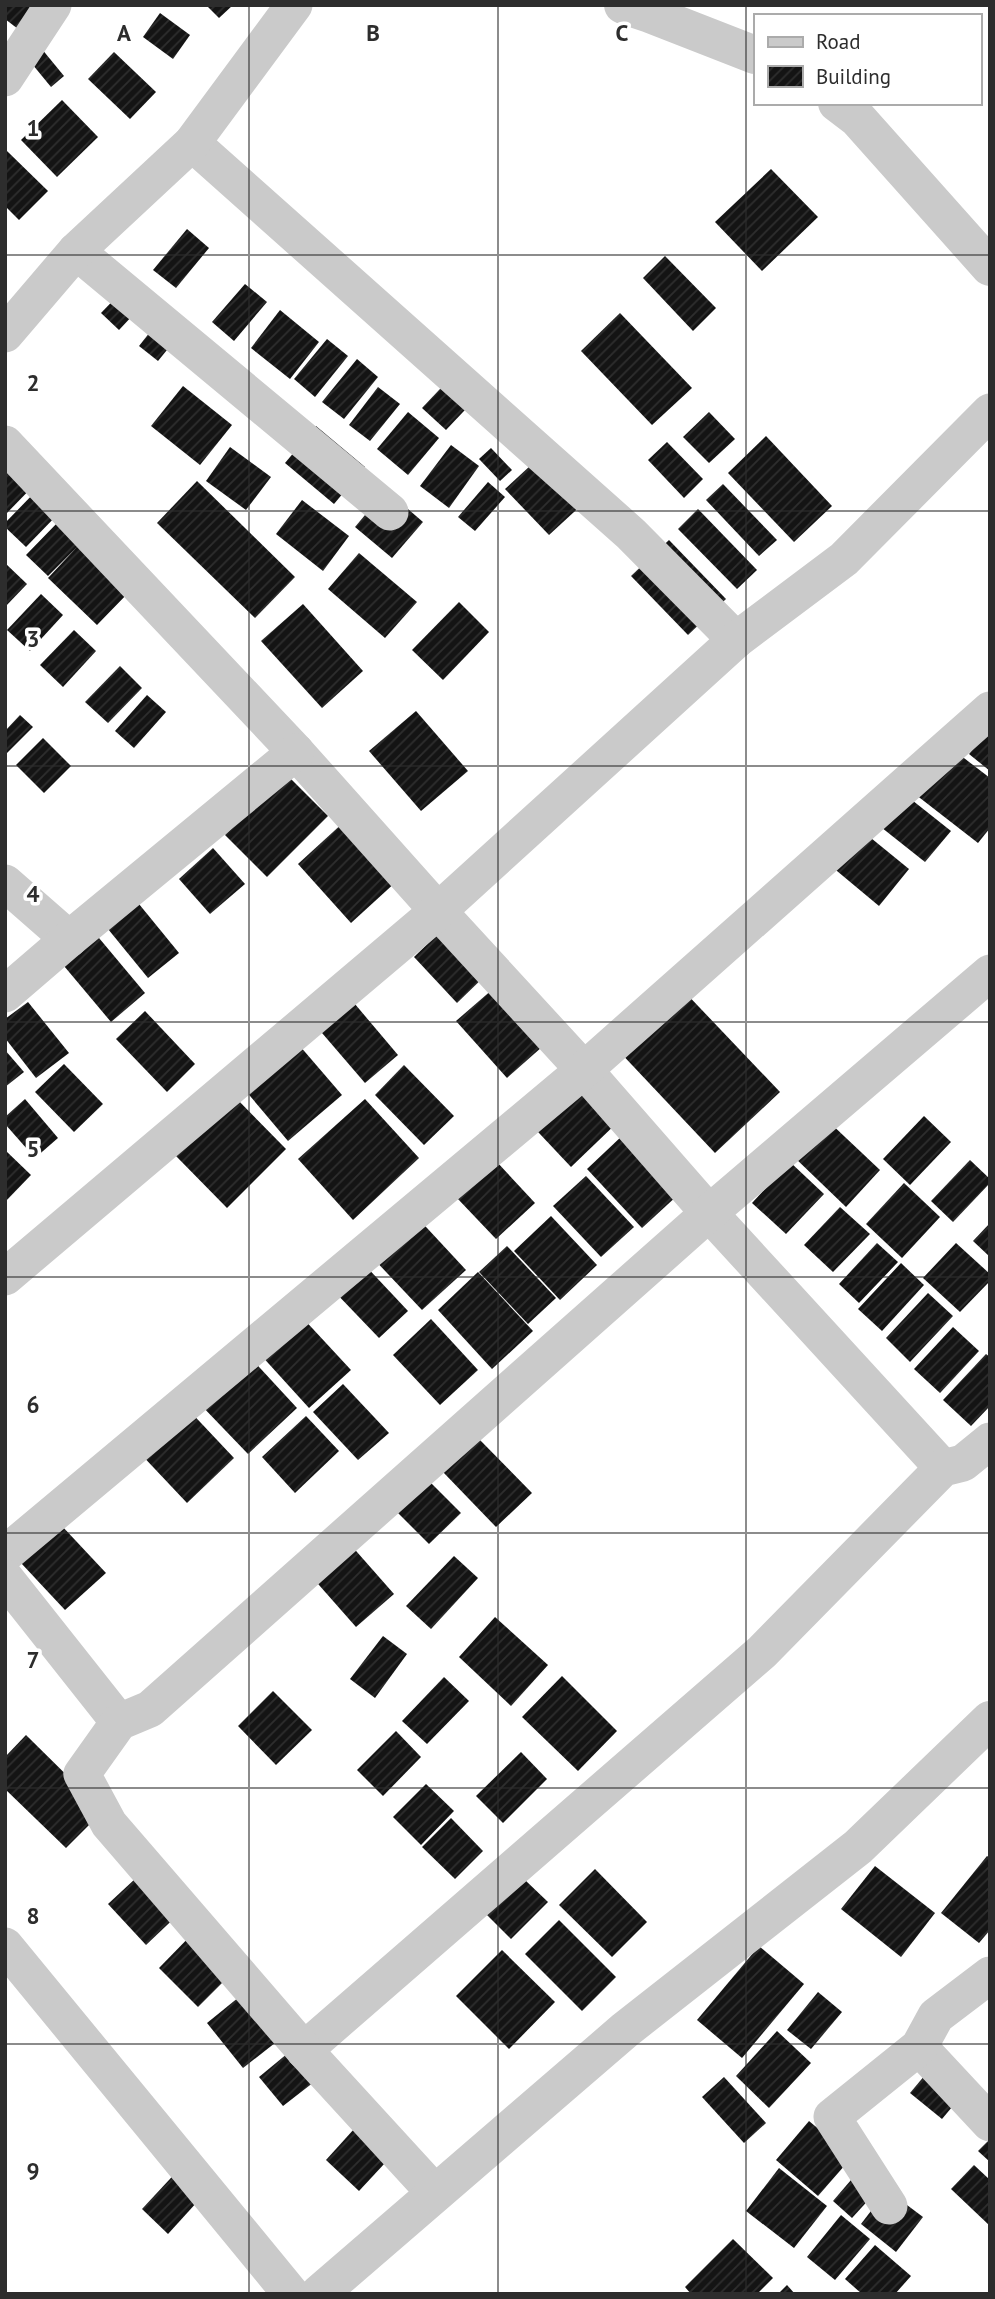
<svg xmlns="http://www.w3.org/2000/svg" width="995" height="2299" viewBox="0 0 995 2299" font-family="'PT Sans',sans-serif">
<style>
.building{fill:url(#building-hatch)}
.lines{fill:none;stroke-linecap:round;stroke-linejoin:round}
.minor{stroke:#cacaca;stroke-width:37}
.tertiary{stroke:#cacaca;stroke-width:38}
.grid{fill:none;stroke:#2d2d2d;stroke-width:2;stroke-opacity:0.55}
.grid-label{font-size:23px;text-anchor:middle;font-weight:bold;fill:#2d2d2d;stroke:#fff;stroke-width:7;stroke-linejoin:round;paint-order:stroke}
</style>
<defs>
<pattern id="building-hatch" width="6" height="6" patternUnits="userSpaceOnUse" patternTransform="scale(1.75)"><rect width="6" height="6" fill="#141414"/><path d="M-1 1l2-2M0 6l6-6M5 7l2-2" fill="none" stroke="#2e2e2e"/></pattern>
</defs>
<rect width="100%" height="100%" fill="#fff"/>
<g class="building">
<path d="M5,5H42L22,32L5,19Z"/>
<path d="M206,5H233L219,18Z"/>
<path d="M160,13L190,35L173,59L143,37Z"/>
<path d="M41,48L64,76L51,87L28,59Z"/>
<path d="M114,52L156,92L130,119L88,79Z"/>
<path d="M62,100L98,137L57,177L21,140Z"/>
<path d="M7,151L48,191L19,220L5,206V153Z"/>
<path d="M771,169L818,217L762,271L715,222Z"/>
<path d="M187,229L209,248L176,288L153,270Z"/>
<path d="M665,256L716,308L693,331L643,278Z"/>
<path d="M131,282L148,299L119,330L101,313Z"/>
<path d="M245,284L267,302L234,341L212,322Z"/>
<path d="M280,310L319,342L290,379L251,348Z"/>
<path d="M620,313L692,388L652,425L581,351Z"/>
<path d="M161,318L180,334L158,361L139,346Z"/>
<path d="M327,339L348,356L315,397L294,379Z"/>
<path d="M357,359L378,377L344,419L322,402Z"/>
<path d="M457,371L481,393L446,430L422,408Z"/>
<path d="M183,386L232,425L200,465L151,426Z"/>
<path d="M378,387L400,404L370,441L349,425Z"/>
<path d="M408,412L439,438L408,475L377,449Z"/>
<path d="M709,412L735,439L709,463L683,437Z"/>
<path d="M316,426L365,467L334,504L285,463Z"/>
<path d="M766,436L832,506L794,542L728,473Z"/>
<path d="M667,442L703,479L684,498L648,460Z"/>
<path d="M451,445L479,466L449,508L420,486Z"/>
<path d="M230,447L271,477L246,510L206,481Z"/>
<path d="M491,448L512,470L500,481L479,459Z"/>
<path d="M543,454L587,500L549,535L505,489Z"/>
<path d="M5,471L40,479L5,515Z"/>
<path d="M197,481L295,577L255,618L157,523Z"/>
<path d="M488,482L505,497L475,531L458,517Z"/>
<path d="M723,484L777,540L759,556L706,500Z"/>
<path d="M37,490L60,512L26,547L5,527V523Z"/>
<path d="M386,490L423,522L392,558L355,527Z"/>
<path d="M302,500L349,536L323,571L276,534Z"/>
<path d="M698,509L757,570L737,589L678,529Z"/>
<path d="M60,520L130,591L97,625L48,578L78,546L48,576L26,555Z"/>
<path d="M669,540L726,599L688,635L631,576Z"/>
<path d="M359,553L417,602L385,638L328,589Z"/>
<path d="M5,563L27,584L5,607Z"/>
<path d="M41,594L63,615L30,651L7,630Z"/>
<path d="M459,602L489,632L443,680L412,650Z"/>
<path d="M303,604L363,671L322,708L261,641Z"/>
<path d="M74,630L96,651L63,687L40,665Z"/>
<path d="M120,666L142,688L108,723L85,702Z"/>
<path d="M147,695L166,712L134,748L115,731Z"/>
<path d="M416,711L468,771L421,811L369,751Z"/>
<path d="M20,715L33,727L5,755V731Z"/>
<path d="M990,728V771L969,754Z"/>
<path d="M43,738L71,766L44,793L16,765Z"/>
<path d="M947,745L990,778V828L978,843L911,791Z"/>
<path d="M286,774L328,816L267,877L225,835Z"/>
<path d="M893,785L951,831L925,862L867,816Z"/>
<path d="M345,821L398,880L351,923L298,864Z"/>
<path d="M855,825L909,869L879,906L825,861Z"/>
<path d="M213,848L245,884L210,914L179,879Z"/>
<path d="M139,904L179,953L148,978L108,929Z"/>
<path d="M447,925L491,970L457,1003L414,957Z"/>
<path d="M94,932L145,993L111,1022L59,960Z"/>
<path d="M501,982L551,1039L507,1078L456,1021Z"/>
<path d="M680,987L780,1092L715,1153L616,1048Z"/>
<path d="M349,997L398,1055L365,1083L316,1026Z"/>
<path d="M28,1002L69,1053L36,1078L5,1038V1019Z"/>
<path d="M145,1011L195,1064L167,1092L116,1039Z"/>
<path d="M299,1045L342,1095L288,1141L245,1090Z"/>
<path d="M5,1050L24,1072L5,1087Z"/>
<path d="M64,1064L103,1104L74,1132L35,1092Z"/>
<path d="M404,1065L454,1116L424,1145L375,1095Z"/>
<path d="M574,1067L622,1118L571,1167L523,1116Z"/>
<path d="M234,1096L286,1149L227,1208L175,1155Z"/>
<path d="M25,1099L58,1138L35,1158L5,1124V1117Z"/>
<path d="M365,1099L419,1158L353,1220L298,1159Z"/>
<path d="M924,1116L951,1142L910,1185L883,1159Z"/>
<path d="M827,1120L880,1170L846,1207L793,1156Z"/>
<path d="M623,1135L679,1194L642,1228L587,1169Z"/>
<path d="M5,1150L31,1175L5,1202Z"/>
<path d="M970,1160L990,1179V1183L953,1222L931,1201Z"/>
<path d="M496,1161L535,1203L496,1239L457,1198Z"/>
<path d="M790,1162L824,1194L786,1234L752,1203Z"/>
<path d="M586,1176L634,1227L601,1257L553,1206Z"/>
<path d="M904,1183L940,1217L902,1258L866,1224Z"/>
<path d="M840,1207L870,1234L833,1272L804,1245Z"/>
<path d="M414,1214L466,1270L422,1310L370,1255Z"/>
<path d="M551,1216L597,1265L560,1300L514,1251Z"/>
<path d="M990,1223V1257L973,1241Z"/>
<path d="M877,1243L898,1262L859,1303L839,1284Z"/>
<path d="M956,1243L990,1274V1281L960,1312L923,1278Z"/>
<path d="M507,1246L556,1298L528,1324L479,1272Z"/>
<path d="M362,1262L408,1311L379,1338L332,1289Z"/>
<path d="M901,1263L924,1285L882,1331L858,1309Z"/>
<path d="M478,1272L533,1331L492,1369L438,1310Z"/>
<path d="M928,1293L953,1316L910,1362L886,1338Z"/>
<path d="M300,1315L351,1370L309,1408L259,1353Z"/>
<path d="M431,1319L478,1370L440,1405L393,1355Z"/>
<path d="M953,1327L979,1351L940,1393L914,1369Z"/>
<path d="M986,1354L990,1357V1406L971,1426L943,1400Z"/>
<path d="M249,1356L297,1408L248,1454L199,1403Z"/>
<path d="M343,1384L389,1433L358,1460L313,1412Z"/>
<path d="M185,1406L234,1458L187,1503L137,1450Z"/>
<path d="M306,1416L339,1451L295,1493L262,1457Z"/>
<path d="M478,1438L532,1493L496,1527L443,1472Z"/>
<path d="M429,1481L461,1513L429,1544L397,1512Z"/>
<path d="M46,1509L106,1573L65,1610L6,1547Z"/>
<path d="M342,1535L394,1594L356,1627L304,1568Z"/>
<path d="M454,1556L478,1578L431,1629L406,1606Z"/>
<path d="M495,1617L548,1665L511,1706L459,1657Z"/>
<path d="M383,1636L407,1654L375,1698L350,1679Z"/>
<path d="M562,1676L617,1731L578,1771L522,1717Z"/>
<path d="M444,1677L469,1701L427,1744L402,1721Z"/>
<path d="M273,1691L312,1730L276,1765L238,1726Z"/>
<path d="M396,1731L421,1757L383,1796L357,1770Z"/>
<path d="M26,1735L103,1811L66,1848L5,1789V1757Z"/>
<path d="M521,1752L547,1779L503,1823L476,1796Z"/>
<path d="M426,1784L454,1811L421,1845L393,1817Z"/>
<path d="M451,1818L483,1851L455,1879L422,1847Z"/>
<path d="M987,1856L990,1858V1930L979,1943L941,1913Z"/>
<path d="M505,1861L548,1902L511,1939L469,1897Z"/>
<path d="M149,1866L186,1907L146,1945L108,1904Z"/>
<path d="M875,1866L935,1913L901,1957L841,1909Z"/>
<path d="M595,1869L647,1922L612,1957L559,1905Z"/>
<path d="M559,1920L616,1977L582,2011L525,1954Z"/>
<path d="M201,1925L241,1964L198,2007L159,1968Z"/>
<path d="M759,1946L804,1984L742,2058L697,2020Z"/>
<path d="M502,1950L555,2002L509,2049L456,1996Z"/>
<path d="M818,1992L842,2012L811,2049L787,2030Z"/>
<path d="M244,1993L280,2039L243,2068L207,2023Z"/>
<path d="M777,2031L811,2063L769,2108L736,2076Z"/>
<path d="M299,2044L323,2075L283,2106L259,2077Z"/>
<path d="M941,2056L973,2082L942,2119L910,2093Z"/>
<path d="M724,2077L766,2123L744,2143L702,2097Z"/>
<path d="M364,2118L398,2149L359,2191L326,2160Z"/>
<path d="M809,2121L852,2157L818,2196L776,2160Z"/>
<path d="M990,2139V2162L978,2151Z"/>
<path d="M974,2165L990,2180V2226L951,2189Z"/>
<path d="M182,2166L208,2190L168,2234L142,2209Z"/>
<path d="M863,2166L883,2184L852,2218L833,2201Z"/>
<path d="M779,2168L827,2206L794,2248L746,2211Z"/>
<path d="M887,2190L923,2217L896,2252L861,2224Z"/>
<path d="M841,2215L870,2239L835,2280L807,2257Z"/>
<path d="M733,2239L773,2278L757,2294H691L685,2287Z"/>
<path d="M875,2245L911,2276L895,2294H862L845,2279Z"/>
<path d="M787,2285L795,2294H778Z"/>
</g>
<g class="lines">
<g class="minor">
<path d="M5,78L53,5"/>
<path d="M192,143L631,534L736,640"/>
<path d="M76,251L390,512"/>
<path d="M5,334L76,251L192,143L294,5"/>
<path d="M5,444L296,752L438,911L584,1070L709,1213L943,1468"/>
<path d="M5,883L69,939"/>
<path d="M5,994L69,939L296,752"/>
<path d="M5,1277L438,911L736,640L844,559L990,412"/>
<path d="M5,1554L584,1070L990,710"/>
<path d="M5,1578L119,1722"/>
<path d="M5,1946L291,2294"/>
<path d="M919,2047L990,2123"/>
<path d="M304,2050L762,1652L943,1468L963,1463L990,1441"/>
<path d="M435,2193L304,2050L109,1824L82,1774L119,1722L150,1709L709,1213L990,973"/>
<path d="M889,2206L832,2117L919,2047L936,2016L990,1975"/>
</g>
<g class="tertiary">
<path d="M623,5L650,14L755,55"/>
<path d="M837,103L858,119L990,267"/>
<path d="M319,2294L625,2030L858,1847L990,1720"/>
</g>
</g>
<path class="grid" d="M249,5V2294M498,5V2294M746,5V2294M5,255H990M5,511H990M5,766H990M5,1022H990M5,1277H990M5,1533H990M5,1788H990M5,2044H990"/>
<g class="grid-label">
<text x="124" y="41">A</text>
<text x="373" y="41">B</text>
<text x="622" y="41">C</text>
<text x="33" y="136">1</text>
<text x="33" y="391">2</text>
<text x="33" y="647">3</text>
<text x="33" y="902">4</text>
<text x="33" y="1157">5</text>
<text x="33" y="1413">6</text>
<text x="33" y="1668">7</text>
<text x="33" y="1924">8</text>
<text x="33" y="2179">9</text>
</g>
<rect width="995" height="2299" fill="none" stroke="#2d2d2d" stroke-width="14"/>
<rect x="754" y="14" width="228" height="91" fill="#ffffff" stroke="#ababab" stroke-width="2"/>
<rect x="768" y="37" width="35" height="10" fill="#cacaca" stroke="#ababab" stroke-width="2"/>
<text x="816" y="49" font-size="21" fill="#2d2d2d">Road</text>
<rect x="768" y="66" width="35" height="21" fill="url(#building-hatch)" stroke="#ababab" stroke-width="2"/>
<text x="816" y="84" font-size="21" fill="#2d2d2d">Building</text>
</svg>
